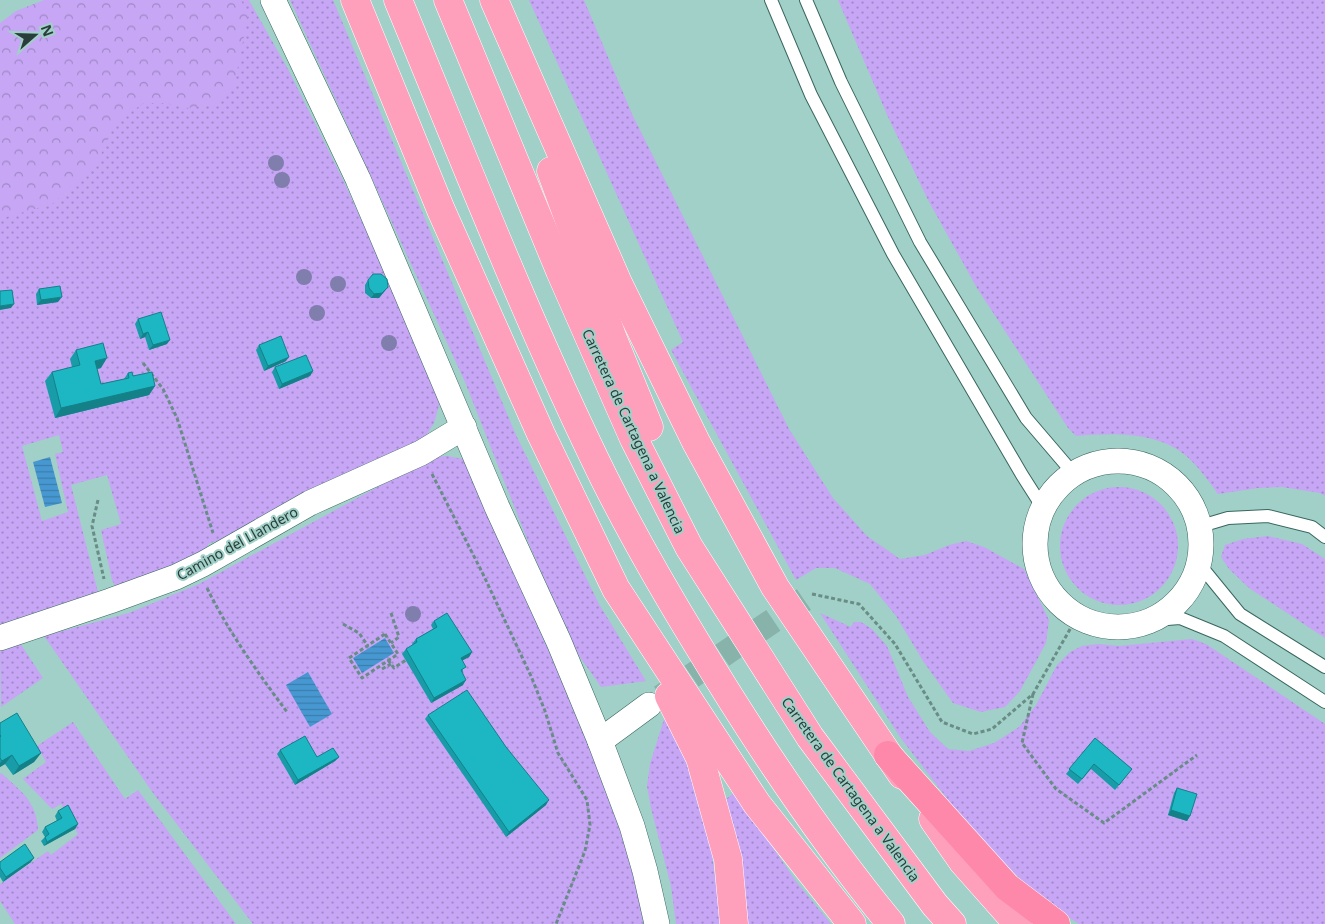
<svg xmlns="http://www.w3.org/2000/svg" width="1325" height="924" viewBox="0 0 1325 924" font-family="'Noto Sans',sans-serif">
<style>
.grass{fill:url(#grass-dots);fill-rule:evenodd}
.forest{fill:url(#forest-crowns)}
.water{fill:url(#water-rules)}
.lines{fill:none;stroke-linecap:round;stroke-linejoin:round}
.minor-tunnel{stroke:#88b3ab;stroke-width:25;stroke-dasharray:25 12;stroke-linecap:butt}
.service-casing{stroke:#39665f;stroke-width:14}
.minor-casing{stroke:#39665f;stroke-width:26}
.trunk-casing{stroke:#fff;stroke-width:29}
.motorway-casing{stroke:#fff;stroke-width:29}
.path{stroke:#698c86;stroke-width:3;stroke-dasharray:4 2.5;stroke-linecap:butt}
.service{stroke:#fff;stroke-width:12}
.minor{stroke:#fff;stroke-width:25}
.trunk{stroke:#fea0bb;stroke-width:28}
.motorway{stroke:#fe88aa;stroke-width:28}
.tree{fill:#807eac}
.wall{fill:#189da8}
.shaded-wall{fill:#148088}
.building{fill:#1cb7c3;stroke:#148088}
.labels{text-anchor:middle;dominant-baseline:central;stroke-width:4;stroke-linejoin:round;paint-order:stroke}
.street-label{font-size:14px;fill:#293d3a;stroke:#a0d0c7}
</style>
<defs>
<pattern id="grass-dots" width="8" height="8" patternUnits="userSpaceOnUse" patternTransform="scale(1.25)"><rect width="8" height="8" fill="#c6a6f5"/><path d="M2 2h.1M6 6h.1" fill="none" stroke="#a188c7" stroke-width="1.8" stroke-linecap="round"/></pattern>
<pattern id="forest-crowns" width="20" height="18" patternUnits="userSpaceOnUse" patternTransform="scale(1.25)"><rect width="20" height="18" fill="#c6a6f5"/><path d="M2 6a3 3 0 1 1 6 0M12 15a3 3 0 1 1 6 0" fill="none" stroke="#a188c7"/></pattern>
<pattern id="water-rules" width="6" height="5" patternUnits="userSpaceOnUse" patternTransform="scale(1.25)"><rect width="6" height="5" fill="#4798d2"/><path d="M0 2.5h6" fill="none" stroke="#3b7dab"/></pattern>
</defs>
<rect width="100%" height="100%" fill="#a0d0c7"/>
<g class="grass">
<path d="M61,0H249L289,71L344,182L435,381L440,402L434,423L424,439L236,534L208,544L206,554L116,588L112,580L101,530L121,524L107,475L71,485L98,592L0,627V33ZM59,435L63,452L55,454L68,512L42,521L22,446Z"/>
<path d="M290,0H333L516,435L599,604L646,681L601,687L575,650L529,544L465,382Z"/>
<path d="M529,0H584L632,114L789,429L833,498L867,536L900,559L925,555L949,545L966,541L984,547L1024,569L1049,620L1046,643L1020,691L1005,707L981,712L953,703L923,661L896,616L870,584L835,568H816L796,580L671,350L683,342Z"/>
<path d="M838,0H1325V496L1320,493L1282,487L1258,488L1218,494C1208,480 1198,466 1185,455C1156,431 1111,433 1076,436L1068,428L977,288L928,200L888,117Z"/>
<path d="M447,456L463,459L473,476C513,573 558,667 596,765C616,816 637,869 643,924H253L153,793L44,636L129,613L199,584L433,457Z"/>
<circle cx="1119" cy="546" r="59"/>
<path d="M1268,536L1302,544L1325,559V638L1249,588L1229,569L1221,557L1225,545L1243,539Z"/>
<path d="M820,613L851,627L854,622H861L872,629L887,646L908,697L930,732L948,749L969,751L994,743L1019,727L1036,705L1057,665L1070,652L1082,646L1098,644L1119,646L1192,639L1206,644L1325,724V924H1079L1045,902L1015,874L971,830L900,737Z"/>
<path d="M20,643L43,678L1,707L0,648Z"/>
<path d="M665,716L690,771L711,846L721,924H676L671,886L651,808L647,786L650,764Z"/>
<path d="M73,722L125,799L138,790L236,924H15L0,901V884L48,851L51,855L78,834L61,804L52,809L23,779L46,762L37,746Z"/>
<path d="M1,773C21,791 37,802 38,830L0,858V774Z"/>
<path d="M735,792L795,880L831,924H745L732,831L726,799Z"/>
</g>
<path class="forest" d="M44,0H241L248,16L234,87L213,105L187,108L164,103H144L116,122L96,165L52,204L3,218L0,216V23L16,11Z"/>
<g class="water">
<path d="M50,457L62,503L45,507L33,462Z"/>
<path d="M385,638L394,653L362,673L353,658Z"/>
<path d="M308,672L332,714L310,727L286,685Z"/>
</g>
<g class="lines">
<path class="minor-tunnel" d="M661,697L812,594"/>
<g class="service-casing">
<g id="service">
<path d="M771,0L811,95L893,254L1022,475L1043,508"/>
<path d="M806,0L841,82L920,242L1026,418L1073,473"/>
<path d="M1201,526L1228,518L1268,516L1312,527L1325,537"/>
<path d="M1200,565L1240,614L1325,667"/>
<path d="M1154,620L1180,618L1224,636L1325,702"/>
</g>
</g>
<g class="minor-casing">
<g id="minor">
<path d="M273,0L358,179L497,507L559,642L600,741L632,826L645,871L657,924"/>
<circle cx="1118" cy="544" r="83"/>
<path d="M0,638L110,601L176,577L203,564L310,503L421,453L464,427"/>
<path d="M600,741L649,705"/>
</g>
</g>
<g class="trunk-casing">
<g id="trunk">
<path d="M355,0L441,210L541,434L616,589L757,804L852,924"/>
<path d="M398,0C464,159 527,321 603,476C631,532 663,588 696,642C755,740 818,835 891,924"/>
<path d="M448,0L560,271L634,439L689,547L810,737L935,905L952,924"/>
<path d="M494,0L619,285L696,442L775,587L902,775"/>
<path d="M551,171L613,339L649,427"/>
<path d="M669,696L700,758L728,859L734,924"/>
<path d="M933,819L963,862L1018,924"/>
</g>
</g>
<g class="motorway-casing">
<path id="motorway" d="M888,755L1007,887L1056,924"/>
</g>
<g class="path">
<path d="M143,363L163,389L177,418L213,533"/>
<path d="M432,474L482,572L531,676L545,711L558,753L587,800L590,825L585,851L556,924"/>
<path d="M98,500L92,526L104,579"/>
<path d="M207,588C228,631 258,673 287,712"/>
<path d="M812,594L859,604L895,644L942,722L973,734L992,729L1033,694L1077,617"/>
<path d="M391,613L399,637L391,643"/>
<path d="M343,624L359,633L368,646"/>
<path d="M385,634L398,654L362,678L349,658Z"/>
<path d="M388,660L394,668L406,660"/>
<path d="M382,669L391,664"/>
<path d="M1033,694L1022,743L1056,789L1104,823L1197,755"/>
</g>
<use href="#service" class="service"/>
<use href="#minor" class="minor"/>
<use href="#trunk" class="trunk"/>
<use href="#motorway" class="motorway"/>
</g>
<g class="tree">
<circle cx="276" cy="163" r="8"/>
<circle cx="282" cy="180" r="8"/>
<circle cx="304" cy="277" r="8"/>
<circle cx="338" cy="284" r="8"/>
<circle cx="317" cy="313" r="8"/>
<circle cx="389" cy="343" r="8"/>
<circle cx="413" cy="614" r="8"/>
</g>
<g class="wall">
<path d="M368,280L388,287L379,298H371L365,293V285Z"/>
<path d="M39,289L58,302L37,305L36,294Z"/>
<path d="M138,319L167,344L149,350L145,337L140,339L135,324Z"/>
<path d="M259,345L286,361L264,371L256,350Z"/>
<path d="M76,350L101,368L97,369L101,384L124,379L128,373L155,386L149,395L55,418L45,381L52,372L72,367L70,359Z"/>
<path d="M275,367L313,371L310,376L279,389L272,372Z"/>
<path d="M434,621L472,652L469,657L462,660L463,672H462L463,685L431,703L402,654L406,649L413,645L412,644L416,639L433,629L431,625Z"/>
<path d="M428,715L506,747L546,805L506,837L425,719Z"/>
<path d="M0,723L41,753L34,762L13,775L5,764L0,767Z"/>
<path d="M1095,738L1132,769L1115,790L1091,769L1078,784L1066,774Z"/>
<path d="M280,750L317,757H339L335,761L295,785L277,754Z"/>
<path d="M1177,788L1190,816L1187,821L1168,815L1174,793Z"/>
<path d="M58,811L78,824L75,829L44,846L41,841L45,837L42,832L45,827L57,821L55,816Z"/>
<path d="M0,862H31L3,882L0,877Z"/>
</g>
<g class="shaded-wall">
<path d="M388,287L379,298H371L374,294Z"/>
<path d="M62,297L58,302L37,305L41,300Z"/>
<path d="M14,304L11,308L0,310V306Z"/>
<path d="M148,332L145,337L140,339L143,334Z"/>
<path d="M170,340L167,344L149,350L153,345Z"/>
<path d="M289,357L286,361L264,371L268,366Z"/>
<path d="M107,358L101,368L88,371L95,361Z"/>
<path d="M313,371L310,376L279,389L282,384Z"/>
<path d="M155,386L149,395L55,418L61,408Z"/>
<path d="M472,652L469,657L458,663L461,658Z"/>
<path d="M466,680L463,685L431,703L434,698Z"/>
<path d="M41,753L34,762L13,775L19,766Z"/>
<path d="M12,755L5,764L0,767V763L2,761Z"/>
<path d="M339,757L335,761L295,785L298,780Z"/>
<path d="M549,800L546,805L506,837L509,832Z"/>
<path d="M1171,810L1190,816L1187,821L1168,815Z"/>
<path d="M78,824L75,829L44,846L47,842Z"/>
<path d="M34,858L31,862L3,882L6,877Z"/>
</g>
<g class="building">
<path d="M373,274H381L387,279L388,287L382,293L374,294L369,288L368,280Z"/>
<path d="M60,286L62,297L41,300L39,289Z"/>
<path d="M12,290L14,304L0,306V291Z"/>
<path d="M161,312L170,340L153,345L148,332L143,334L138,319Z"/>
<path d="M281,336L289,357L268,366L259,345Z"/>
<path d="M103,343L107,358L95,361L101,384L129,378L128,373L132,372L133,376L152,372L155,386L61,408L52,372L80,365L76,350Z"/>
<path d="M306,355L313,371L282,384L275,367Z"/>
<path d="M447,613L472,652L461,658L466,667L461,670L466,680L434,698L406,649L417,642L416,639L437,627L434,621Z"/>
<path d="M467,690L506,747L549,800L509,832L428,715Z"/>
<path d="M17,713L41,753L19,766L12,755L2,761L0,758V737L1,736L0,735V723Z"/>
<path d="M305,736L317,757L333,748L339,757L298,780L280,750Z"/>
<path d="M1095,738L1132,769L1119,785L1094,764L1082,779L1069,769Z"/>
<path d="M1177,788L1197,794L1190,816L1171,810Z"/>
<path d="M68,805L78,824L47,842L45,837L49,834L45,827L62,818L58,811Z"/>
<path d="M25,844L34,858L6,877L0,868V862Z"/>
</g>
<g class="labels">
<g class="street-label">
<text transform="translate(634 431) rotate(65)">Carretera de Cartagena a Valencia</text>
<text transform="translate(237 543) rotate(-29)">Camino del Llandero</text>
<text transform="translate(851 789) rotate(54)">Carretera de Cartagena a Valencia</text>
</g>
</g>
<g transform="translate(35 35) rotate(70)" stroke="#a0d0c7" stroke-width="4" paint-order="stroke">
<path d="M0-4L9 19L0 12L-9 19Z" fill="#293d3a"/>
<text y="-8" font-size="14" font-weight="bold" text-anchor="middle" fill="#293d3a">N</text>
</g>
</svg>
